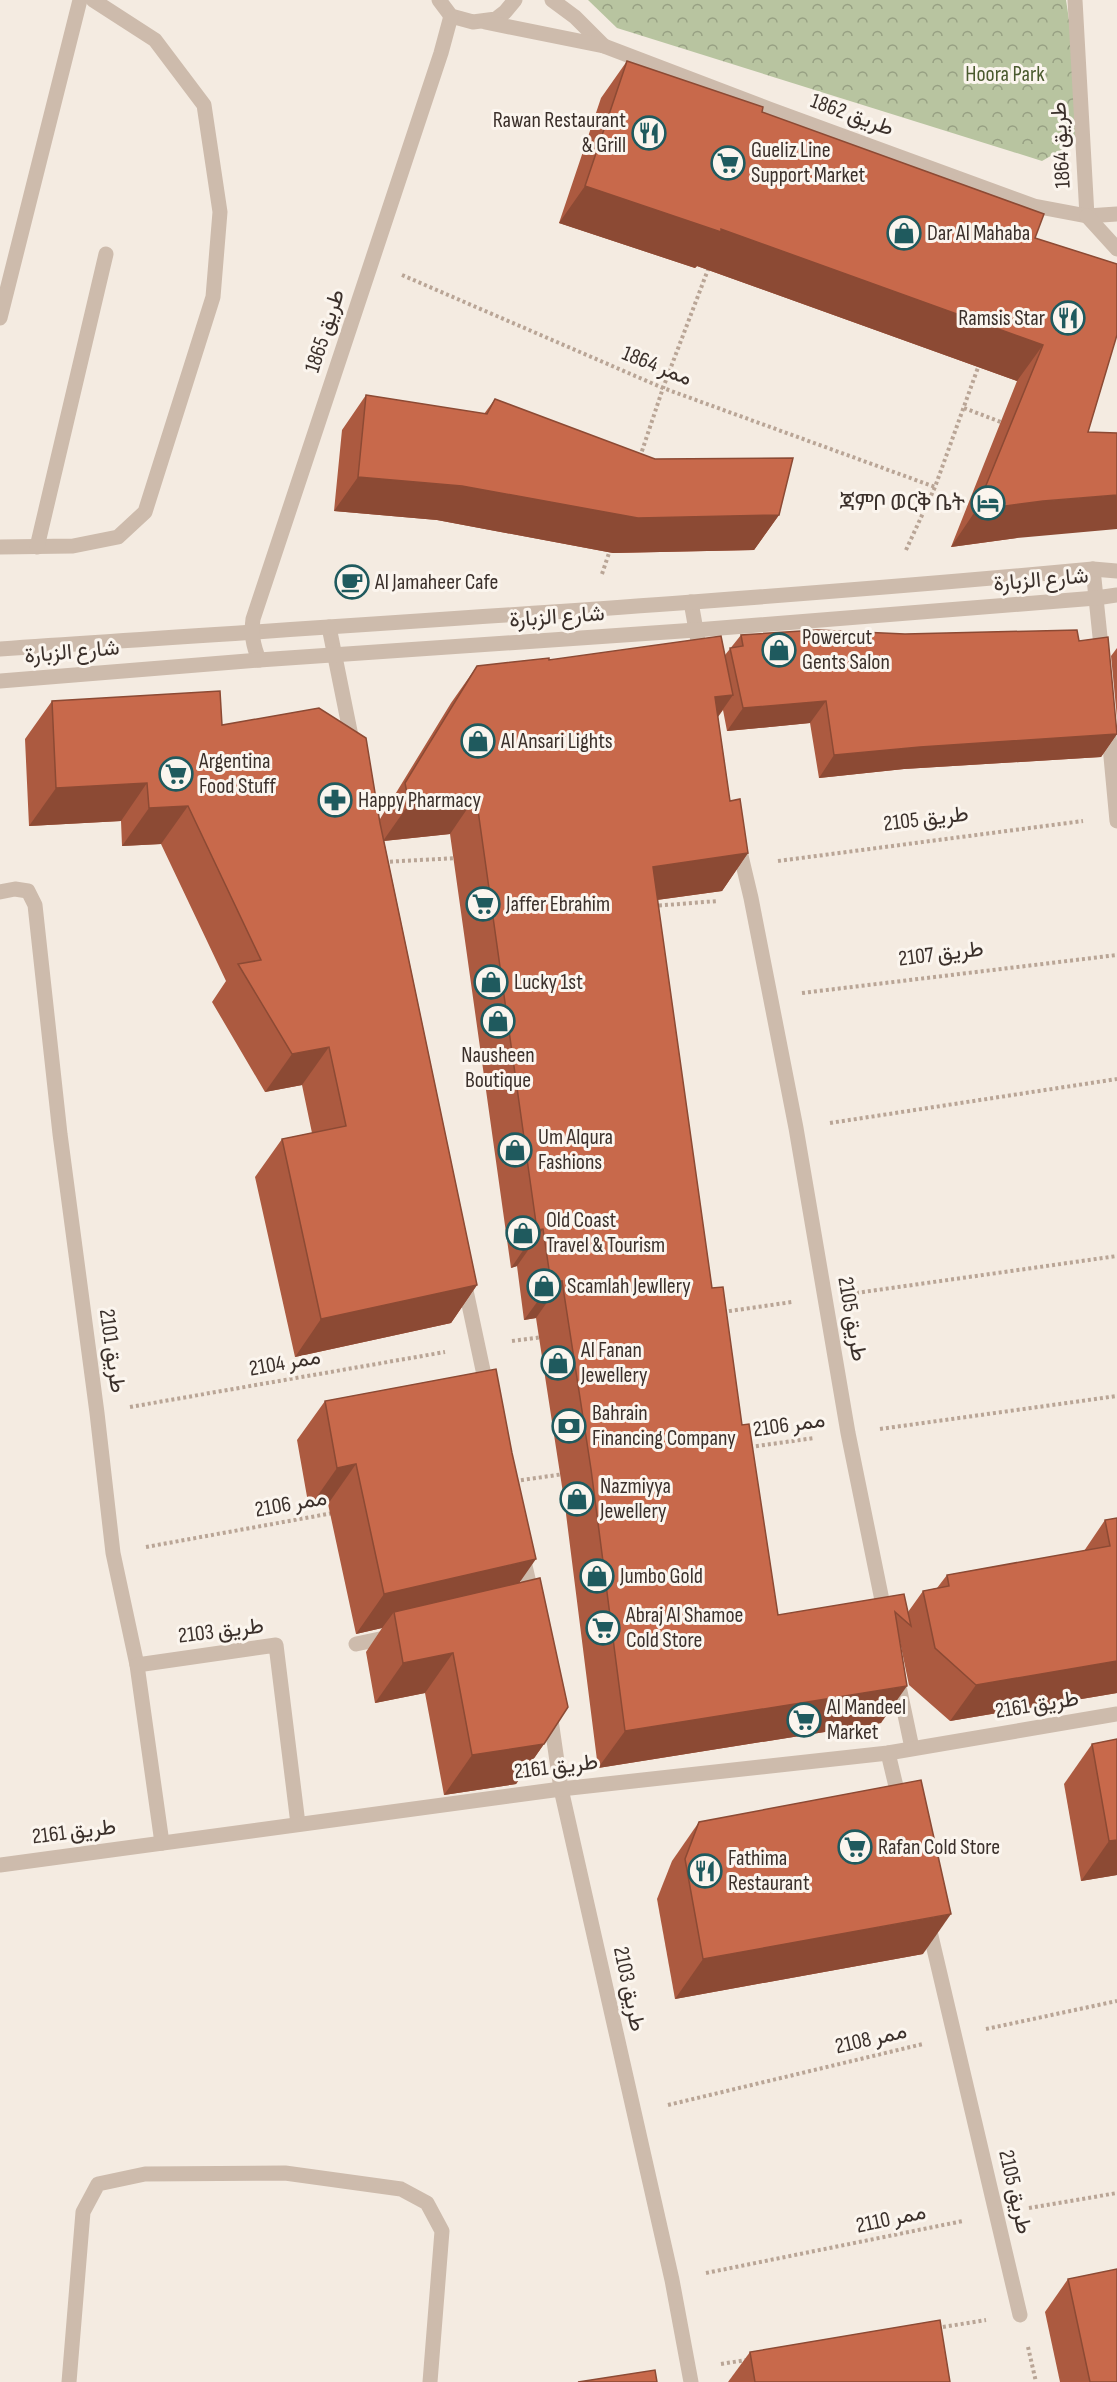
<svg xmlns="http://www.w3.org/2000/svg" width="1117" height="2382" viewBox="0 0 1117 2382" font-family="'Sofia Sans Condensed',Vazirmatn,'Noto Sans Ethiopic',sans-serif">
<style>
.park{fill:url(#park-crowns)}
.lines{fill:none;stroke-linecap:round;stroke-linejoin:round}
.path{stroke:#b9a596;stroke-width:4;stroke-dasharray:3 3;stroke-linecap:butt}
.minor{stroke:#cdbbac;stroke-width:15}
.wall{fill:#ac5a40}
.shaded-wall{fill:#8c4a34}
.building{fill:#c8694b;stroke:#8c4a34;stroke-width:1.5}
.labels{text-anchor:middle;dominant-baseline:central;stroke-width:6;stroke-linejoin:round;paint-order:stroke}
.park-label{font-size:22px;fill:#4a5a2e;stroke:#fbf5ee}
.street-label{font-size:22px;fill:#3b302b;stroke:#fbf5ee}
.poi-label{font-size:22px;fill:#3b302b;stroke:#fbf5ee;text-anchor:start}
</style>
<defs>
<pattern id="park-crowns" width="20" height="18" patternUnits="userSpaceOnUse" patternTransform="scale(1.5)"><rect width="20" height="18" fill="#b8c4a0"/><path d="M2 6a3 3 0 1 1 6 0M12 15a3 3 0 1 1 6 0" fill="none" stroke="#97a083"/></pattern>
</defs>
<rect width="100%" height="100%" fill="#f4ebe1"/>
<path class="park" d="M588,0H1066L1085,125L1068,146L1042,161L617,28Z"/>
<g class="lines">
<g class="path">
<path d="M402,275L663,388L935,487"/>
<path d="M964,408L1006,424"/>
<path d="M640,457L663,388L709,267"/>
<path d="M906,550L935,487L980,362"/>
<path d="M602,574L610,550"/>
<path d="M778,861L1083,821"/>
<path d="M384,862L457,858"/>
<path d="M653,906L718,901"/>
<path d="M802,993L1117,955"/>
<path d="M830,1123L1117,1079"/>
<path d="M856,1293L1117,1256"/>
<path d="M723,1312L792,1302"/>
<path d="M512,1341L543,1337"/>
<path d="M130,1407L445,1352"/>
<path d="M880,1429L1117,1396"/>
<path d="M750,1447L814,1438"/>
<path d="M515,1481L564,1474"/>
<path d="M146,1547L333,1513"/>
<path d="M986,2029L1117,2001"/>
<path d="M668,2105L923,2044"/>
<path d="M1029,2208L1117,2193"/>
<path d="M706,2273L963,2221"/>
<path d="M937,2328L986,2320"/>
<path d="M1028,2347L1036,2382"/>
<path d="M721,2364L746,2360"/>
</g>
<g class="minor">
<path d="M439,0L451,16L473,22L496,19L505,12L515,0"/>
<path d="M552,0L575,17L604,46"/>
<path d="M1075,0L1087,216"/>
<path d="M485,22L604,46L769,109L1034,206L1087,216L1117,214"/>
<path d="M1087,216L1117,249"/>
<path d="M0,318L80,0"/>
<path d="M0,547L73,546L118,537L145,512L213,297L220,212L204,105L155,40L93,0"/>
<path d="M37,547L106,254"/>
<path d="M1093,569L1102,656"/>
<path d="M691,602L701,658"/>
<path d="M329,627L353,746"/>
<path d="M0,649C364,624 729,603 1093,569L1117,571"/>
<path d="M259,660C253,645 251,634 253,619L441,53L451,16"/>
<path d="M0,681L259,660L696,630L1096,598L1117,595"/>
<path d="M1108,725L1117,821"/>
<path d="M738,843L751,898L796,1128L848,1433L885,1615"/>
<path d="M0,892L15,889L28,891L35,905L60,1134L97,1413L113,1553L137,1665L162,1843"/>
<path d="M464,1281L487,1389"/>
<path d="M522,1553L533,1600"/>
<path d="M356,1644L394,1636"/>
<path d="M137,1665L276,1645L298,1824"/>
<path d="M897,1677L912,1748"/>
<path d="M550,1713L561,1789L672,2280L691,2382"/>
<path d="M888,1753L900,1803"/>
<path d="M0,1865L561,1789L888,1753L1117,1714"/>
<path d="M928,1923L1020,2315"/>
<path d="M69,2382L83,2212L98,2184L145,2174L285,2173L401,2189L427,2203L442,2231L430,2382"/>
</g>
</g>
<g class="wall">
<path d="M627,61L762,112L1035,238L1117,264L1017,538L951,547L1017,381L697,266L695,268L559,223L601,98Z"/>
<path d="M366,395L484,414L495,399L779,515L754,550L613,553L437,520L334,511L342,430Z"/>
<path d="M741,635L1079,641L1117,734L1101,757L904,769L819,778L810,723L727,731L723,710L718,717L730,801L748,853L722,891L657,900L712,1288L742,1425L778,1615L908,1612L923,1591L937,1588L947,1575L1084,1551L1105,1520L1117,1518V1693L950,1721L909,1685L900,1642L881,1723L598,1768L565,1506L536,1318L524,1320L517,1266L511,1268L450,834L384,841L477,1285L451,1323L295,1357L255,1177L282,1139L312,1133L302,1085L265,1092L212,1002L226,981L161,844L122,846L121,821L29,826L25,739L52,701L222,725L380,819L451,703L477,666L549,660L725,655Z"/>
<path d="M1117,648V718L1111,656Z"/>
<path d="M325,1401L520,1583L544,1744L516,1784L444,1795L425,1693L375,1703L366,1652L382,1628L356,1634L328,1504L309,1508L297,1440Z"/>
<path d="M1117,1739V1875L1081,1881L1064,1784L1092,1744Z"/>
<path d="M699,1822L923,1954L675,1999L657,1899L672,1861Z"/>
<path d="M1068,2279L1117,2382H1060L1045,2312Z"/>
<path d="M750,2352L950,2382H728Z"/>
</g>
<g class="shaded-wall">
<path d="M585,186L721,229L1043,345L1017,381L697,266L695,268L559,223Z"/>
<path d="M358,477L779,515L754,550L613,553L437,520L334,511Z"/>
<path d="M1117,495V529L1017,538L951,547L976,510L1043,501Z"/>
<path d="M733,695L707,732L715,697Z"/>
<path d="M826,701L810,723L727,731L743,708Z"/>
<path d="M1117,734L1101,757L904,769L819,778L834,755L920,747Z"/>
<path d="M147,783L121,821L29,826L56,788Z"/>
<path d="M476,796L450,834L383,841L409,804Z"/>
<path d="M188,806L161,844L122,846L149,808Z"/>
<path d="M748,853L722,891L627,904L653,867Z"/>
<path d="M329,1047L302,1085L265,1092L292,1054Z"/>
<path d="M543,1229L517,1266L511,1268L537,1230Z"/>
<path d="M562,1281L536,1318L524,1320L551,1283Z"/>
<path d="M477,1285L451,1323L295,1357L321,1319Z"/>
<path d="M356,1464L328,1504L309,1508L337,1468Z"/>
<path d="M536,1559L508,1599L394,1612L382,1628L356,1634L384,1594Z"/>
<path d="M453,1653L425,1693L375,1703L403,1663Z"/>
<path d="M1117,1661V1693L950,1721L976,1685Z"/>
<path d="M907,1686L881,1723L598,1768L625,1731Z"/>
<path d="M544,1744L516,1784L444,1795L472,1755Z"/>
<path d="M1117,1840V1875L1081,1881L1109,1841Z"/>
<path d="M951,1914L923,1954L675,1999L703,1959Z"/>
</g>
<g class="building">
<path d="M627,61L763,107L762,112L1044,214L1035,238L1117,264V335L1088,432L1117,433V495L1043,501L976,510L1043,345L721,229V232L585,186Z"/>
<path d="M366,395L487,414L495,399L655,459L793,458L779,515L638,518L462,486L358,477Z"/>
<path d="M817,630L905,634L1077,630L1079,641L1108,637L1117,734L920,747L834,755L826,701L743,708L730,648L743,646L741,635Z"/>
<path d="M721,636L733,695L715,697L730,801L740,799L748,853L653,867L712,1288L723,1287L742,1425L749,1424L778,1615L904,1594L911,1626L895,1612L907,1686L625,1731L591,1469L562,1281L551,1283L543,1229L537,1230L476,796L409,804L405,783L477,666L549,658V660Z"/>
<path d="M220,691L222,725L319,708L366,738L380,823L477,1285L321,1319L282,1139L346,1126L329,1047L292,1054L238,964L261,960L188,806L149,808L147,783L56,788L52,701Z"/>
<path d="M496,1369L512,1453L536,1559L384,1594L356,1464L337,1468L325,1401Z"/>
<path d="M1117,1518V1661L976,1685L935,1648L923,1591L949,1586L947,1575L1110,1546L1105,1520Z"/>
<path d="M540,1578L568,1707L544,1744L472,1755L453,1653L403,1663L394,1612Z"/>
<path d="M1117,1739V1840L1109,1841L1092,1744Z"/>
<path d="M921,1780L951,1914L703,1959L685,1859L699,1822Z"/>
<path d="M1117,2269V2382H1090L1068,2279Z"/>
<path d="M940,2320L950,2382H755L750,2352Z"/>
<path d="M655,2370L657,2382H578Z"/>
</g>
<defs>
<g id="restaurant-ring" transform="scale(1.725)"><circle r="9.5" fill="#fbf5ee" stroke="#1f5a5e" stroke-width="1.5"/><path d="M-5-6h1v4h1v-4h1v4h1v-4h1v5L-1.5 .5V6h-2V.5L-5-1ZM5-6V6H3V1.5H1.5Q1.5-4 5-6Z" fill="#1f5a5e"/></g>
<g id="supermarket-ring" transform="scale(1.725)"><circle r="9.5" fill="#fbf5ee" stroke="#1f5a5e" stroke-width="1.5"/><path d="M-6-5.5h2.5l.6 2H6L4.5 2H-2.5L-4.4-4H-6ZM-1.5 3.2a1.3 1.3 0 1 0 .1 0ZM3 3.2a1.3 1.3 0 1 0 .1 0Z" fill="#1f5a5e"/></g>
<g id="shop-ring" transform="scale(1.725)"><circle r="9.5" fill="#fbf5ee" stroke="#1f5a5e" stroke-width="1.5"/><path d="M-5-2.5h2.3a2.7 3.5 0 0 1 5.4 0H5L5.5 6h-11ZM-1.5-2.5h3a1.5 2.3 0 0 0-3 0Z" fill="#1f5a5e"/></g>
<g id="hotel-ring" transform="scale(1.725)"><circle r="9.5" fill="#fbf5ee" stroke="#1f5a5e" stroke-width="1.5"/><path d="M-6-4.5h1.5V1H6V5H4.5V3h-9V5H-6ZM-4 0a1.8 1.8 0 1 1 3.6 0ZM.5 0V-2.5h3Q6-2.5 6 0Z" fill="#1f5a5e"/></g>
<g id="cafe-ring" transform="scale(1.725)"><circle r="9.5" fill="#fbf5ee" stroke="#1f5a5e" stroke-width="1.5"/><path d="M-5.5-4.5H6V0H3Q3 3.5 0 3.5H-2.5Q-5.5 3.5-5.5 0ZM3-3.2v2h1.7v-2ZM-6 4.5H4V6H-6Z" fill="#1f5a5e"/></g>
<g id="pharmacy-ring" transform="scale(1.725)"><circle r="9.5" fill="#fbf5ee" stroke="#1f5a5e" stroke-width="1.5"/><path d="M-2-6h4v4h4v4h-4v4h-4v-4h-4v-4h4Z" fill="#1f5a5e"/></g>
<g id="bank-ring" transform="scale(1.725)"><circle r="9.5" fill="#fbf5ee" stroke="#1f5a5e" stroke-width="1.5"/><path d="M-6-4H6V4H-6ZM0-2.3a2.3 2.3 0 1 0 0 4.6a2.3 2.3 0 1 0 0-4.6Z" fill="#1f5a5e"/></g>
</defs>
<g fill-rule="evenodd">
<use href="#restaurant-ring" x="649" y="133"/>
<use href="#supermarket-ring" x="728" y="163"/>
<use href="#shop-ring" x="904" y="233"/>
<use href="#restaurant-ring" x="1068" y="318"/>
<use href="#hotel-ring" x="988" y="503"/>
<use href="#cafe-ring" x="352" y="582"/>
<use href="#shop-ring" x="779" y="650"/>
<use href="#shop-ring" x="478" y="741"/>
<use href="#supermarket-ring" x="176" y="774"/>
<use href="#pharmacy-ring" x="335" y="800"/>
<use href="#supermarket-ring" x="483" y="904"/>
<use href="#shop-ring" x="491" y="982"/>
<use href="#shop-ring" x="498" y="1021"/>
<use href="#shop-ring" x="515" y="1150"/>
<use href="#shop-ring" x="523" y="1233"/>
<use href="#shop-ring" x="544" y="1286"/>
<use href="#shop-ring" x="558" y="1363"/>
<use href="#bank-ring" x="569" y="1426"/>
<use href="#shop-ring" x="577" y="1499"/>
<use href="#shop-ring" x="597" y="1576"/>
<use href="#supermarket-ring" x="603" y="1628"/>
<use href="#supermarket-ring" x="804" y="1720"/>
<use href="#supermarket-ring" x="855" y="1847"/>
<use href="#restaurant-ring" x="705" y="1871"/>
</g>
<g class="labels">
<g class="park-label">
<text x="1005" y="74">Hoora Park</text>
</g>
<g class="street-label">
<text transform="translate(852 115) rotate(20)">طريق 1862</text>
<text transform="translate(1061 145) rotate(-93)">طريق 1864</text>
<text transform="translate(325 331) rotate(-72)">طريق 1865</text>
<text transform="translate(657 366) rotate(22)">ممر 1864</text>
<text transform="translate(1041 580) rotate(-5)">شارع الزبارة</text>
<text transform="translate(557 617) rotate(-4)">شارع الزبارة</text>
<text transform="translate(72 652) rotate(-5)">شارع الزبارة</text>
<text transform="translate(926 819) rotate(-7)">طريق 2105</text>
<text transform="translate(941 954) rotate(-7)">طريق 2107</text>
<text transform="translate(852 1319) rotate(80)">طريق 2105</text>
<text transform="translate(112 1351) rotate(82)">طريق 2101</text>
<text transform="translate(285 1363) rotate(-10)">ممر 2104</text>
<text transform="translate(789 1425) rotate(-8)">ممر 2106</text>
<text transform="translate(291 1504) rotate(-10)">ممر 2106</text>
<text transform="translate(221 1631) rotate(-7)">طريق 2103</text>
<text transform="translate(1037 1705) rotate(-9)">طريق 2161</text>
<text transform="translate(556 1767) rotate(-7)">طريق 2161</text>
<text transform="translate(74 1832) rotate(-7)">طريق 2161</text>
<text transform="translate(629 1989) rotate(78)">طريق 2103</text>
<text transform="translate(871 2039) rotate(-13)">ممر 2108</text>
<text transform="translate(1015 2192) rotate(77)">طريق 2105</text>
<text transform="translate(891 2219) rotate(-12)">ممر 2110</text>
</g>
<g class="poi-label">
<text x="626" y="120" text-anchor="end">Rawan Restaurant<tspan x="626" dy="25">&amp; Grill</tspan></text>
<text x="751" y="150">Gueliz Line<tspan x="751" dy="25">Support Market</tspan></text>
<text x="927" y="233">Dar Al Mahaba</text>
<text x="1045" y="318" text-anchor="end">Ramsis Star</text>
<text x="965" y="503" text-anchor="end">ጃምቦ ወርቅ ቤት</text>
<text x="375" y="582">Al Jamaheer Cafe</text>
<text x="802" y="637">Powercut<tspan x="802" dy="25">Gents Salon</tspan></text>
<text x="501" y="741">Al Ansari Lights</text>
<text x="199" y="761">Argentina<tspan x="199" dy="25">Food Stuff</tspan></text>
<text x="358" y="800">Happy Pharmacy</text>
<text x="506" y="904">Jaffer Ebrahim</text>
<text x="514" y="982">Lucky 1st</text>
<text x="498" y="1055" text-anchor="middle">Nausheen<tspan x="498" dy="25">Boutique</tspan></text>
<text x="538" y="1137">Um Alqura<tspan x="538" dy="25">Fashions</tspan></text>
<text x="546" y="1220">Old Coast<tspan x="546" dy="25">Travel &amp; Tourism</tspan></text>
<text x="567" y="1286">Scamlah Jewllery</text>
<text x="581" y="1350">Al Fanan<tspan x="581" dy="25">Jewellery</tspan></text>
<text x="592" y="1413">Bahrain<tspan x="592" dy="25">Financing Company</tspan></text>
<text x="600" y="1486">Nazmiyya<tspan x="600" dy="25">Jewellery</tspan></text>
<text x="620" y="1576">Jumbo Gold</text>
<text x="626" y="1615">Abraj Al Shamoe<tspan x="626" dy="25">Cold Store</tspan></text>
<text x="827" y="1707">Al Mandeel<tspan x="827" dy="25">Market</tspan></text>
<text x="878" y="1847">Rafan Cold Store</text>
<text x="728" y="1858">Fathima<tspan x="728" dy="25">Restaurant</tspan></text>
</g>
</g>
</svg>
